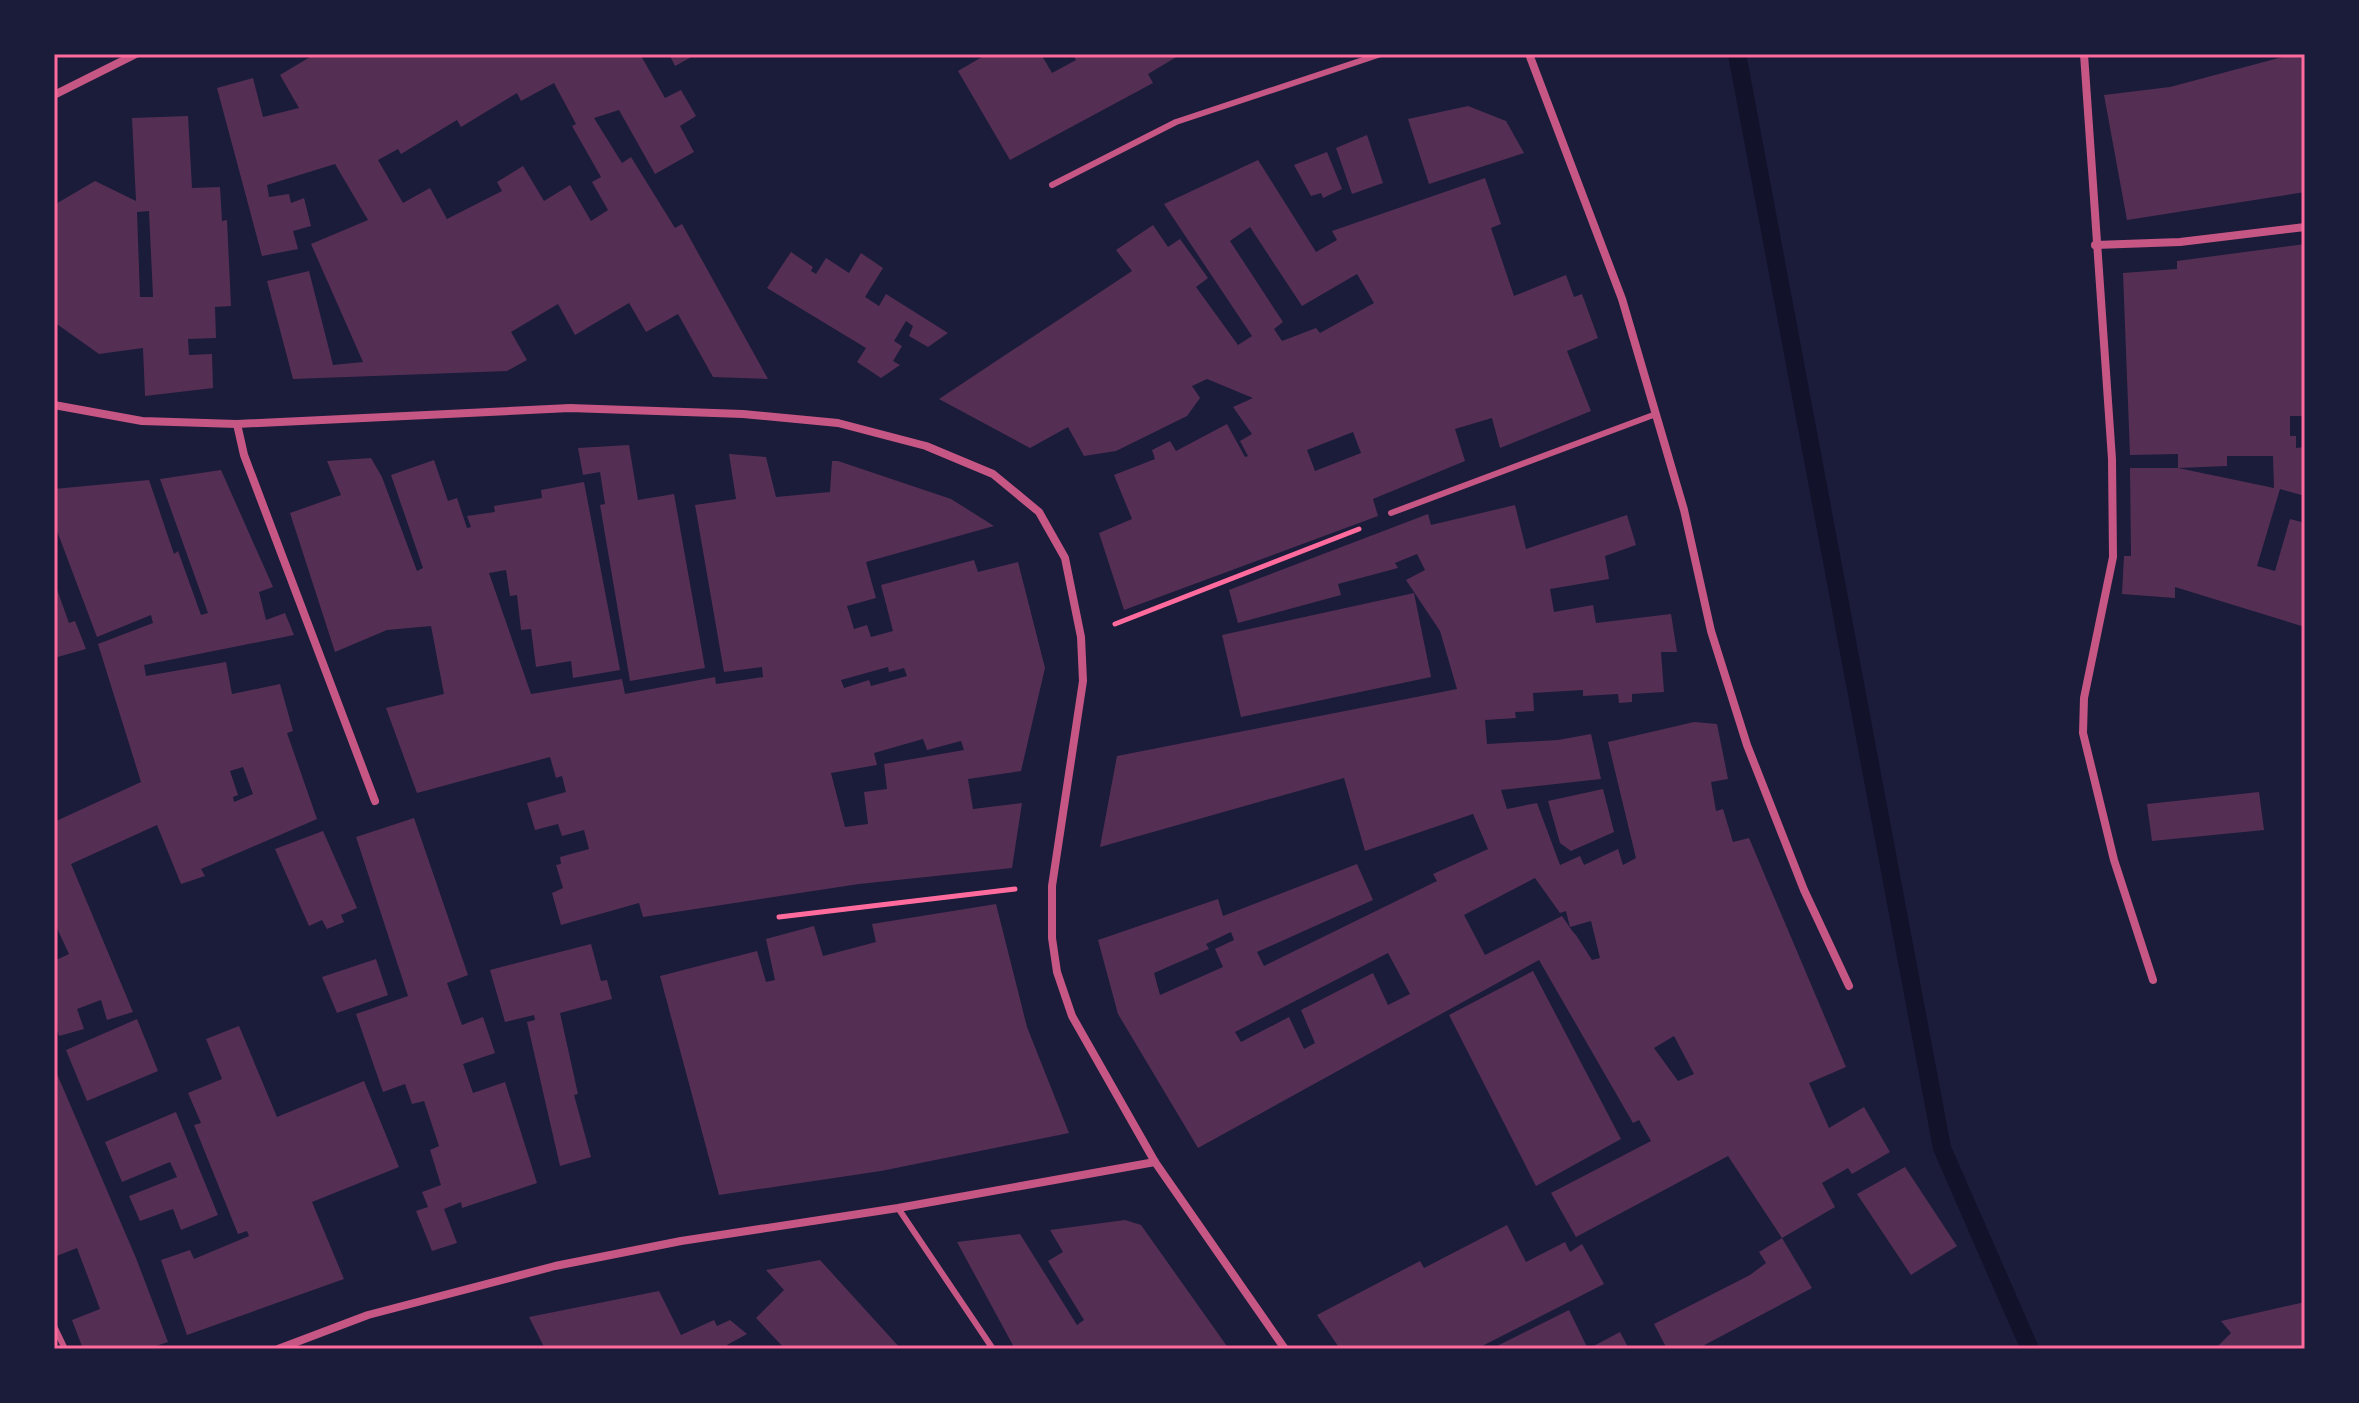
<svg xmlns="http://www.w3.org/2000/svg" width="2359" height="1403" viewBox="0 0 2359 1403" font-family="Poppins,sans-serif">
<style>
.lines{fill:none;stroke-linecap:round;stroke-linejoin:round}
.stream{stroke:#12122b;stroke-width:18}
.building{fill:#542f53;fill-rule:evenodd}
.path{stroke:#ff6b9d;stroke-width:5}
.service{stroke:#c65784;stroke-width:6}
.minor{stroke:#c65784;stroke-width:8}
.neatline{fill:none;stroke:#ff6b9d;stroke-width:3}
</style>
<rect width="100%" height="100%" fill="#1b1b3a"/>
<g class="lines">
<path class="stream" d="M1737,54L1942,1148L2030,1349"/>
</g>
<g class="building">
<path d="M315,54H640L665,98L681,90L696,116L680,126L694,152L655,174L619,110L594,118L622,163L631,157L675,228L682,224L768,379L713,377L678,314L646,332L629,303L575,335L558,304L511,332L527,360L507,371L293,379L267,281L309,271L333,365L363,362L311,244L368,220L335,164L267,185L269,197L289,194L291,203L304,198L311,226L293,231L298,249L262,256L217,88L253,78L263,117L299,108L280,75ZM554,83L576,124L572,126L601,177L592,182L608,210L591,221L570,185L544,201L523,166L497,182L502,191L447,219L430,188L403,203L378,160L398,149L401,154L457,120L461,127L517,93L521,101Z"/>
<path d="M669,54H697L675,66Z"/>
<path d="M987,54H1041L1052,73L1076,60L1072,54L1178,56L1148,74L1153,83L1010,160L958,71Z"/>
<path d="M2294,54H2305V192L2127,220L2104,95L2170,87Z"/>
<path d="M1468,106L1506,121L1524,153L1429,184L1408,119Z"/>
<path d="M188,116L192,188L220,187L222,221L227,220L231,306L215,307L216,338L188,339L189,355L212,354L213,388L145,396L143,348L99,354L54,322V205L95,181L136,201L132,118ZM149,211L153,297H140L137,212Z"/>
<path d="M1367,135L1383,183L1352,194L1336,148Z"/>
<path d="M1327,152L1342,189L1323,198L1321,193L1311,196L1294,165Z"/>
<path d="M1258,160L1316,252L1337,240L1332,231L1485,178L1501,224L1491,228L1514,296L1566,275L1574,297L1582,294L1598,338L1567,351L1591,411L1500,448L1492,418L1455,429L1465,461L1373,499L1378,516L1124,610L1099,533L1132,519L1114,475L1155,459L1152,450L1170,441L1176,451L1227,424L1245,457L1248,456L1240,441L1252,434L1233,407L1253,398L1207,379L1192,386L1200,398L1187,416L1116,451L1084,456L1068,427L1030,448L939,399L1132,271L1116,250L1153,225L1168,247L1180,239L1208,278L1196,287L1238,345L1252,336L1164,204ZM1250,227L1302,306L1357,274L1374,303L1320,333L1316,328L1282,341L1274,329L1283,322L1230,241ZM1353,432L1361,453L1315,471L1307,450Z"/>
<path d="M2305,244V416H2290V436H2296V448L2305,447V496L2280,489L2257,566L2275,571L2290,519L2305,523V627L2175,587V598L2122,594L2124,556H2131L2130,468H2178V454L2130,455L2123,273L2177,269V261ZM2227,456H2273L2274,488L2178,468L2227,466Z"/>
<path d="M791,252L813,267L811,271L816,274L826,258L849,273L861,253L883,268L865,297L879,306L886,294L948,333L928,347L909,336L913,326L906,321L894,341L902,346L893,361L900,365L881,378L857,362L866,348L767,288Z"/>
<path d="M629,445L638,500L674,494L705,668L630,681L600,505L605,504L600,472L583,475L578,448Z"/>
<path d="M729,454L766,457L776,497L830,492L832,461H838L951,499L994,526L866,562L876,598L847,606L854,629L867,625L871,637L893,631L881,585L974,560L978,572L1018,562L1045,668L1021,771L968,779L973,809L1022,803L1012,868L859,884L643,917L639,903L561,925L552,893L563,888L556,865L561,864L560,857L589,849L584,830L562,836L558,824L535,830L527,803L566,792L562,776L556,778L550,757L417,793L386,708L444,694L431,626L387,630L335,652L290,513L341,495L327,461L371,458L382,477L417,571L423,568L391,475L434,460L448,501L457,498L467,528L471,527L467,516L495,512L494,506L542,498L541,490L584,482L620,670L573,678L571,661L536,667L531,629L521,630L517,595L510,596L506,570L489,573L531,694L622,679L625,694L715,677L716,684L763,677L762,667L724,672L695,505L736,499ZM888,667L889,672L904,668L907,676L871,686L869,680L844,688L841,680ZM923,739L927,750L961,741L964,750L884,764L887,789L864,792L868,824L845,827L831,773L877,765L874,753Z"/>
<path d="M221,470L273,587L259,592L266,620L285,613L294,635L144,665L146,676L226,662L232,694L280,684L293,731L287,733L317,819L201,869L205,876L181,884L157,825L71,864L133,1012L107,1020L101,1000L77,1009L84,1029L59,1036L54,1021V961L69,954L54,922V822L141,782L98,644L153,623L151,615L97,637L54,523V489L149,480L174,554L178,551L201,615L208,613L160,479ZM243,767L253,794L234,802L233,797L238,795L230,771Z"/>
<path d="M1515,505L1526,549L1627,515L1636,545L1605,556L1609,579L1550,589L1554,612L1593,605L1596,623L1671,614L1677,652H1661L1664,692L1632,694V702L1619,703L1618,694L1583,696V690L1533,693L1534,711L1515,712L1516,718L1485,720L1487,744L1558,740L1591,734L1601,779L1501,790L1507,809L1537,803L1560,865L1580,856L1584,865L1618,849L1623,865L1636,858L1608,742L1694,722L1717,724L1728,779L1711,782L1716,811L1723,809L1733,842L1749,838L1846,1067L1809,1083L1829,1128L1864,1107L1890,1152L1852,1174L1848,1168L1822,1183L1835,1207L1782,1238L1728,1156L1576,1237L1551,1193L1651,1141L1639,1120L1633,1123L1539,960L1198,1148L1118,1014L1098,940L1218,899L1223,916L1357,864L1373,900L1257,952L1264,966L1437,881L1433,874L1488,849L1473,814L1365,851L1344,778L1100,847L1117,756L1457,689L1440,631L1406,580L1425,570L1417,554L1395,563L1398,568L1338,584L1341,595L1238,623L1229,590L1428,514L1431,525ZM1535,878L1560,913L1566,911L1570,927L1591,921L1600,958L1592,960L1576,935L1573,932L1562,916L1485,955L1464,915ZM1231,932L1234,940L1215,949L1223,967L1160,995L1154,973L1209,949L1206,944ZM1388,953L1410,994L1388,1005L1373,973L1301,1010L1315,1043L1304,1049L1289,1017L1241,1042L1235,1032ZM1674,1036L1694,1074L1678,1081L1654,1048Z"/>
<path d="M54,581L69,623L75,621L86,649L54,658Z"/>
<path d="M1414,593L1431,677L1241,717L1222,635Z"/>
<path d="M1603,789L1614,832L1571,851L1560,843L1548,801Z"/>
<path d="M2259,792L2264,830L2152,841L2147,804Z"/>
<path d="M414,818L468,975L447,983L462,1025L483,1017L495,1053L463,1064L473,1093L505,1082L537,1183L462,1208L461,1202L444,1209L457,1243L432,1251L416,1211L428,1207L422,1192L441,1185L430,1150L439,1146L424,1101L412,1104L405,1084L383,1092L356,1014L408,996L356,837Z"/>
<path d="M323,831L357,908L341,915L344,922L327,929L322,920L309,926L275,849Z"/>
<path d="M996,904L1027,1027L1069,1133L881,1171L719,1195L660,976L757,951L766,982L775,980L766,939L814,926L823,956L876,942L872,924Z"/>
<path d="M591,944L601,981L607,980L612,999L560,1013L578,1094L574,1095L591,1157L560,1166L527,1022L535,1020L534,1015L505,1022L490,970Z"/>
<path d="M376,959L388,995L337,1013L322,977Z"/>
<path d="M1533,971L1621,1139L1536,1186L1449,1015Z"/>
<path d="M137,1019L158,1071L87,1101L66,1050Z"/>
<path d="M239,1026L277,1117L364,1081L399,1167L312,1202L344,1279L187,1335L161,1260L190,1250L194,1259L249,1236L247,1231L238,1234L194,1125L201,1123L188,1093L222,1079L206,1039Z"/>
<path d="M54,1067L136,1258L168,1342L147,1349H83L72,1320L100,1309L77,1248L54,1257Z"/>
<path d="M176,1112L218,1215L181,1230L173,1209L140,1221L129,1196L177,1177L170,1162L122,1182L105,1142Z"/>
<path d="M1905,1167L1957,1246L1911,1275L1857,1194Z"/>
<path d="M1125,1220L1141,1225L1229,1349H1015L957,1242L1020,1234L1077,1325L1084,1320L1048,1261L1063,1252L1050,1230Z"/>
<path d="M1507,1225L1526,1262L1565,1242L1570,1252L1582,1244L1604,1284L1482,1346L1484,1349H1340L1317,1315L1420,1261L1424,1268Z"/>
<path d="M1782,1238L1812,1288L1697,1349H1667L1654,1324L1750,1275L1766,1263L1759,1252Z"/>
<path d="M820,1260L901,1349H785L756,1318L784,1290L766,1270Z"/>
<path d="M659,1291L681,1335L714,1320L717,1326L730,1320L747,1334L727,1345L729,1349H545L529,1317Z"/>
<path d="M2305,1302V1349H2215L2231,1333L2221,1321Z"/>
<path d="M1569,1310L1588,1349L1620,1332L1629,1349H1491Z"/>
</g>
<g class="lines">
<g class="path">
<path d="M1115,624L1359,529"/>
<path d="M779,917L1015,889"/>
</g>
<g class="service">
<path d="M1052,185L1176,122L1381,54"/>
<path d="M1391,513L1656,414"/>
<path d="M898,1208L993,1349"/>
<path d="M54,1326L65,1349"/>
</g>
<g class="minor">
<path d="M1529,54L1622,299L1684,510L1711,631L1747,745L1804,890L1849,986"/>
<path d="M2084,54L2112,459L2113,557L2084,698L2083,733L2114,860L2153,980"/>
<path d="M54,95L136,54"/>
<path d="M2095,245L2180,242L2305,227"/>
<path d="M54,405L142,421L237,424L570,408L743,414L838,423L926,446L993,474L1039,512L1065,558L1081,637L1083,681L1052,886V938L1057,972L1072,1016L1155,1162L1285,1349"/>
<path d="M237,424L244,455L375,801"/>
<path d="M278,1349L368,1315L555,1266L681,1241L898,1208L1155,1162"/>
</g>
</g>
<rect width="2359" height="1403" fill="none" stroke="#1b1b3a" stroke-width="112"/>
<rect x="56" y="56" width="2247" height="1291" class="neatline"/>
</svg>
